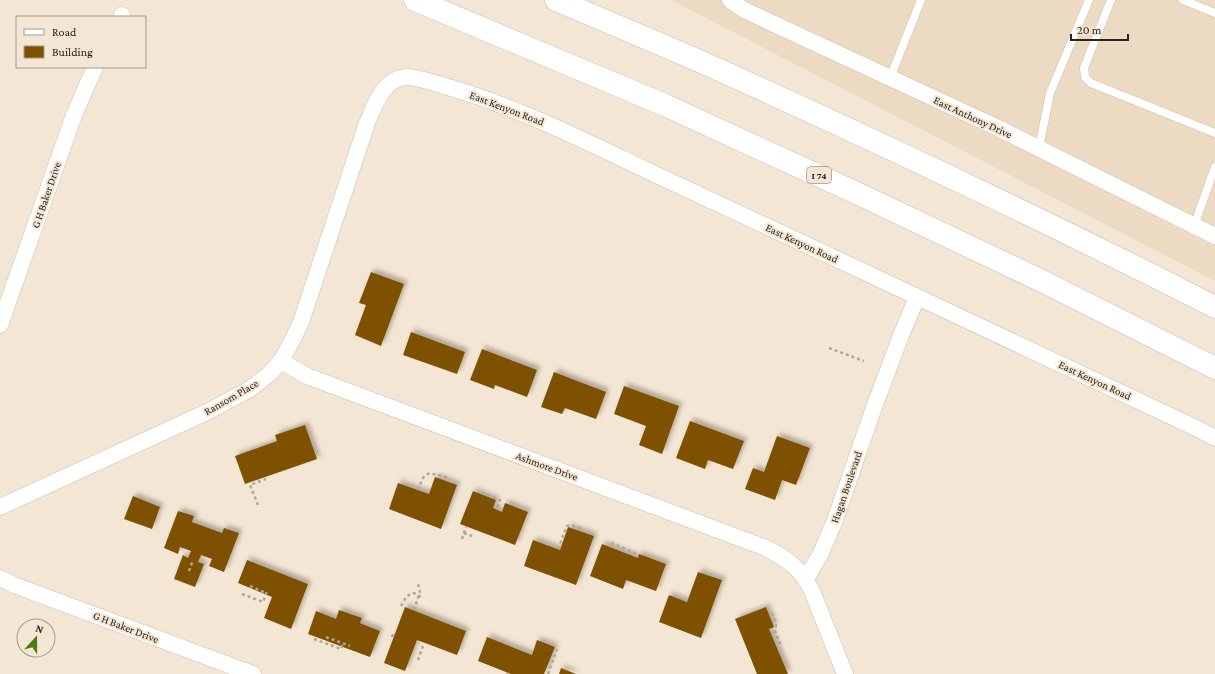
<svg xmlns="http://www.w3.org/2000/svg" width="1215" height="674" viewBox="0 0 1215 674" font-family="'Crimson Pro',serif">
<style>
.built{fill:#eddac3}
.building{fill:#7e5100;filter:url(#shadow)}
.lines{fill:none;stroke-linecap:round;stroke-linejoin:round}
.lane-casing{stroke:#ccbead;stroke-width:9}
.street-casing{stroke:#ccbead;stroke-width:17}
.highway-casing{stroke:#ccbead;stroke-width:23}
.path{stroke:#b1a698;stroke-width:2.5;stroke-dasharray:3 3;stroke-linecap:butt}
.lane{stroke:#fff;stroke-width:8}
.street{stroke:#fff;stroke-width:16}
.highway{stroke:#fff;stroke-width:22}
.labels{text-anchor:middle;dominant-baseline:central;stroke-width:4;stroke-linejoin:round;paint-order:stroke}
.shield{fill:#f4e6d4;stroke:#665e54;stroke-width:1}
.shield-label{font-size:10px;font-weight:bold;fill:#29241d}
.street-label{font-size:11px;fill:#29241d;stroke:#f4e6d4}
</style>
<defs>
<filter id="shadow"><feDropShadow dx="3.5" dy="-3.5" stdDeviation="2" flood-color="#0004"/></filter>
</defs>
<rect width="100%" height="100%" fill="#f4e6d4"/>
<path class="built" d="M671,0H1215V281Z"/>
<g class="building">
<path d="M371,272L404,284L381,346L355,335L366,305L359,303Z"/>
<path d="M411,332L465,352L457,374L403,355Z"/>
<path d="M482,349L537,370L527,397L495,385L494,389L470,380Z"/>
<path d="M554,372L606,392L596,419L565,408L562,414L541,407Z"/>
<path d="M624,386L679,406L662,454L639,445L646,426L614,414Z"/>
<path d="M690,421L744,441L733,469L708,460L705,469L676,458Z"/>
<path d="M305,425L317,459L245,484L235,456L277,441L275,435Z"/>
<path d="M777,436L810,448L796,485L782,480L775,500L745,489L753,468L764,472Z"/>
<path d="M435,477L457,485L441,529L389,509L398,483L429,494Z"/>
<path d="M473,491L496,500L493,508L502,512L505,503L528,512L515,545L460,524Z"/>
<path d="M133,496L160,507L152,529L124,519Z"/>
<path d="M178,511L194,516L192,522L222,533L224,528L239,533L224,572L209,566L212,559L201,555L198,562L204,564L195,587L174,579L183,555L188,558L191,551L180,547L178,554L164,548Z"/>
<path d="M568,527L594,536L576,585L524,566L533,540L560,550Z"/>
<path d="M602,544L638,558L639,554L666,564L656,591L626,580L623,589L590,576Z"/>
<path d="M247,560L308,584L291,629L264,618L272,597L238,583Z"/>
<path d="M698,572L722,580L701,638L659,622L669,595L687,602Z"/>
<path d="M405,607L466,631L457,655L417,640L405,671L384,663Z"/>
<path d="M766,607L774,627L769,629L788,674H757L735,619Z"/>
<path d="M339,610L362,618L360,623L380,631L370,657L308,634L316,611L336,619Z"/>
<path d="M487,637L532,655L537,640L555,647L544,674H511L478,661Z"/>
<path d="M561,668L576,674H559Z"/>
</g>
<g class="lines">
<g class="lane-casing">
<g id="lane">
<path d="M1111,0L1084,68L1085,77L1091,83L1215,133"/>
<path d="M1183,0L1215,13"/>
<path d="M890,78L921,0"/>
<path d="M1039,148L1050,93L1089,0"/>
<path d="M1194,226L1215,167"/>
</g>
</g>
<g class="street-casing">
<g id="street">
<path d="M730,0L744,10L996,127L1215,236"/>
<path d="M122,17V15"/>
<path d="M0,325L74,115L95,67"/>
<path d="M281,361L307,376L766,548C788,559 801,569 812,591L845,674"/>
<path d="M0,507L207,412L250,389L269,374L281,361L292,341L301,322L367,123C375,105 383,78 407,77C417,77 438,84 448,87C517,107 581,139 646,170C829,255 1011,341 1194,427L1215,438"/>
<path d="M0,578L14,585L253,674"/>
<path d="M806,579L821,553L835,520L873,410L900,338L917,297"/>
</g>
</g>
<g class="highway-casing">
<g id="highway">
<path d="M415,0L667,106L863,196L1044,282L1215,368"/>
<path d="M556,0C617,26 678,51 737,78C898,151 1058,227 1215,307"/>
</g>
</g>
<g class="path">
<path d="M829,348L864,361"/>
<path d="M418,490C425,469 428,473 447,477"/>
<path d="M482,493L500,500L498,506L502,507"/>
<path d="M258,505L250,485L266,479"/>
<path d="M464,533L472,536"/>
<path d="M462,539L466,527"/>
<path d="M611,543L635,553L636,554L635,557"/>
<path d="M558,549L567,526L571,525L583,529"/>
<path d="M189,571L193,560"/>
<path d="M250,586L266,593"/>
<path d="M242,594L263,602L267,591"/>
<path d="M401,606C406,597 412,587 421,598"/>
<path d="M414,610L420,592L418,584"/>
<path d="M772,613L776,625L775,632L780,643L779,646L777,647"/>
<path d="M326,637L350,646"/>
<path d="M392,637L393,634L395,635"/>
<path d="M314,639L341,649L343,643"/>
<path d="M418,660L423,646"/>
<path d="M507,674V673"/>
<path d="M548,674L557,649"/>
</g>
<use href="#lane" class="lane"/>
<use href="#street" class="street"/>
<use href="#highway" class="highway"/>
</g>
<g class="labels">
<rect class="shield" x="807" y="167" width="24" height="16" rx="3"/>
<g class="shield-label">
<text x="819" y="175">I 74</text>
</g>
<g class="street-label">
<text transform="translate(507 108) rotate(21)">East Kenyon Road</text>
<text transform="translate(973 117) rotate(25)">East Anthony Drive</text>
<text transform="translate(46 195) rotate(-71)">G H Baker Drive</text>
<text transform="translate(802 243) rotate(25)">East Kenyon Road</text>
<text transform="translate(1095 380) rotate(25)">East Kenyon Road</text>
<text transform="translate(231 397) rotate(-30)">Ransom Place</text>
<text transform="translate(547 466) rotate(20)">Ashmore Drive</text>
<text transform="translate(846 487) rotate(-71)">Hagan Boulevard</text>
<text transform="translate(126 627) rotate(21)">G H Baker Drive</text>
</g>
</g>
<rect x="16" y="16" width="130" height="52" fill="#f4e6d4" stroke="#a3988b"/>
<rect x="24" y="29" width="20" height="6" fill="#ffffff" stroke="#a3988b"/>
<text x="52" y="36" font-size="12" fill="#29241d">Road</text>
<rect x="24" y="46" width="20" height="12" fill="#7e5100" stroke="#a3988b"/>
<text x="52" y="56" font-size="12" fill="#29241d">Building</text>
<g transform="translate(36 638) rotate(21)"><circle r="19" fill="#f4e6d4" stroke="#a3988b"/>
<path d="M0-3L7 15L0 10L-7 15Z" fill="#487d11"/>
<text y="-6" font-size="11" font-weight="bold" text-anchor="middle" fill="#29241d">N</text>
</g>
<path d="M1071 34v6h57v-6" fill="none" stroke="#29241d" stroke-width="2"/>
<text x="1077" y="34" font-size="12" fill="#29241d" stroke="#f4e6d4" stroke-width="3" paint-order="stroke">20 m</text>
</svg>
